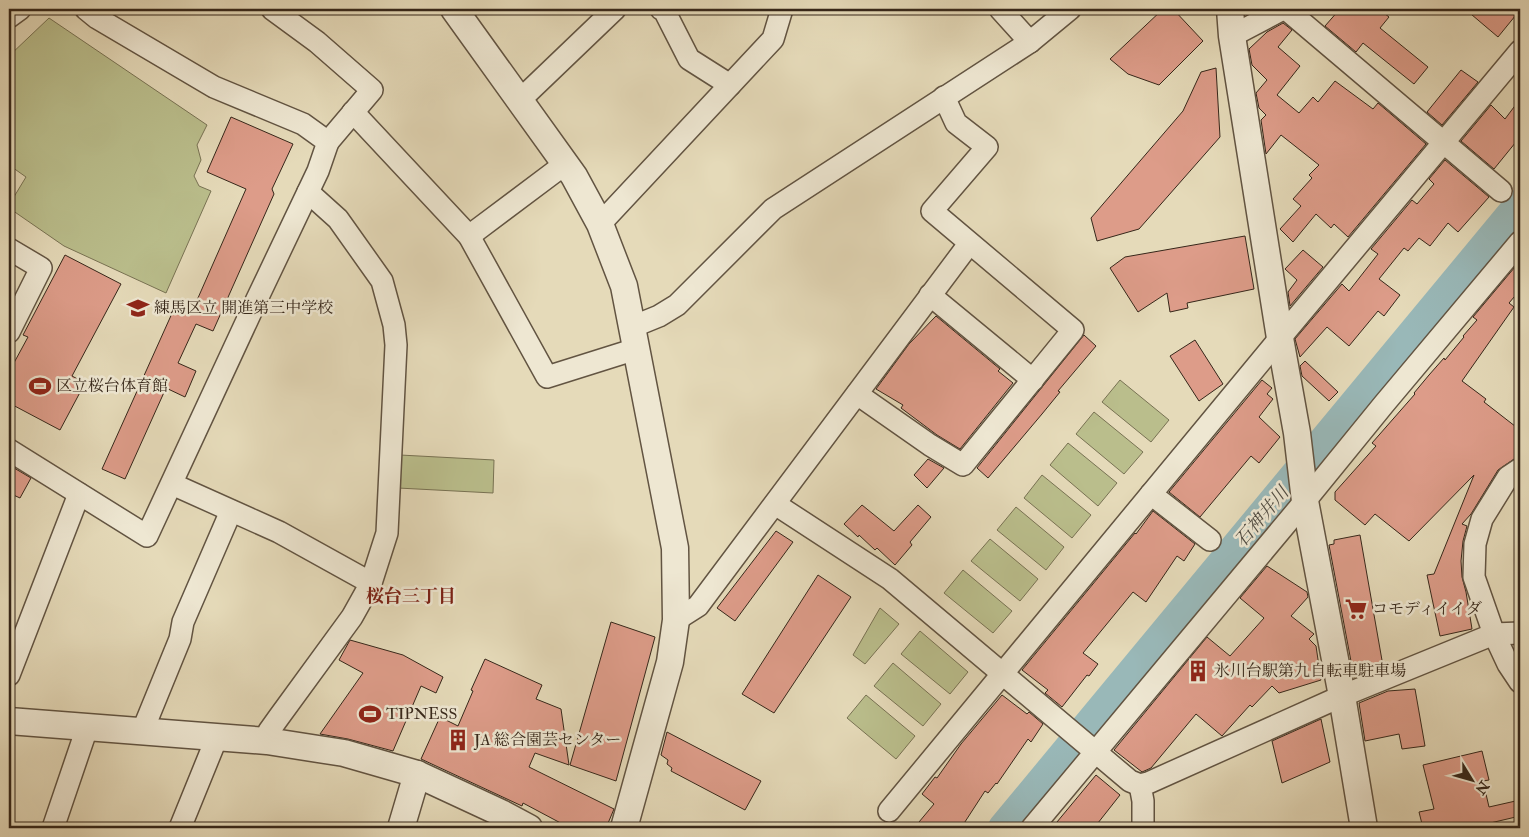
<svg xmlns="http://www.w3.org/2000/svg" width="1529" height="837" viewBox="0 0 1529 837" font-family="'IM FELL Double Pica','Noto Serif JP',serif">
<style>
.green{fill:#babe8c;stroke:#787253}
.lines{fill:none;stroke-linecap:round;stroke-linejoin:round}
.river{stroke:#99b8b8;stroke-width:32}
.building{fill:#dd9c89;stroke:#36271a}
.minor-casing{stroke:#625442;stroke-width:24}
.tertiary-casing{stroke:#625442;stroke-width:29}
.minor{stroke:#eee7d2;stroke-width:21}
.tertiary{stroke:#eee7d2;stroke-width:26}
.labels{text-anchor:middle;dominant-baseline:central;stroke-width:5;stroke-linejoin:round;paint-order:stroke}
.poi-label{font-size:16px;fill:#36271a;stroke:#eee7d2;text-anchor:start}
.water-label{font-size:18px;font-style:italic;fill:#4f4b42;stroke:#eee7d2}
.neighbourhood-label{font-size:18px;font-weight:bold;fill:#7a1f14;stroke:#eee7d2}
</style>
<rect width="100%" height="100%" fill="#e5dab9"/>
<filter id="stains"><feTurbulence type="fractalNoise" baseFrequency=".004" numOctaves="4"/><feColorMatrix values="0 0 0 0 .2 0 0 0 0 .09 0 0 0 0 .02 0 0 0 .5 -.17"/></filter>
<radialGradient id="worn" r=".72"><stop offset=".6" stop-color="#630" stop-opacity="0"/><stop offset="1" stop-color="#630" stop-opacity=".3"/></radialGradient>
<g class="green">
<path d="M49,18L207,125L197,145L201,160L194,176L199,186L211,191L166,293L64,246L9,208V205L26,177L9,165V56Z"/>
<path d="M1120,380L1169,420L1151,442L1102,402Z"/>
<path d="M1094,412L1143,452L1124,474L1076,434Z"/>
<path d="M1068,443L1117,483L1098,506L1050,465Z"/>
<path d="M400,455L494,460L493,493L398,488Z"/>
<path d="M1042,475L1091,515L1072,538L1024,498Z"/>
<path d="M1016,507L1064,547L1046,570L997,530Z"/>
<path d="M990,539L1038,579L1020,601L971,561Z"/>
<path d="M963,570L1012,611L993,633L944,593Z"/>
<path d="M880,608L899,624L865,664L853,655Z"/>
<path d="M920,631L968,672L950,694L901,654Z"/>
<path d="M893,663L941,704L923,726L874,686Z"/>
<path d="M866,695L915,736L896,759L847,718Z"/>
</g>
<g class="lines">
<path class="river" d="M1004,828L1520,205"/>
</g>
<g class="building">
<path d="M1163,9H1173L1203,41L1159,85L1128,74L1110,59Z"/>
<path d="M1349,9H1379L1389,17L1380,28L1428,67L1414,84L1363,43L1356,52L1325,26L1339,10L1345,14Z"/>
<path d="M1465,9H1520V10L1498,37Z"/>
<path d="M1283,23L1292,30L1278,47L1300,66L1277,95L1299,113L1313,97L1318,102L1335,81L1373,109L1378,103L1426,144L1348,237L1334,224L1331,228L1316,214L1293,242L1280,229L1301,206L1293,199L1312,178L1309,175L1319,165L1281,135L1266,154L1261,120L1266,115L1259,108L1256,93L1267,80L1252,65L1249,49L1267,32Z"/>
<path d="M1216,68L1220,137L1139,229L1097,241L1091,218L1183,111L1201,72Z"/>
<path d="M1461,70L1478,82L1442,125L1427,112Z"/>
<path d="M1520,99V137L1494,169L1461,141L1491,105L1505,119Z"/>
<path d="M231,117L293,144L272,189L274,194L213,331L196,324L178,363L196,371L185,397L166,388L125,479L102,469L178,300L194,307L246,189L207,172Z"/>
<path d="M1445,160L1489,197L1458,232L1448,223L1430,246L1419,238L1408,251L1404,248L1379,279L1400,295L1384,316L1378,311L1349,346L1327,327L1300,357L1295,339L1342,284L1349,291L1378,254L1371,249L1412,200L1417,204L1434,184L1429,179Z"/>
<path d="M1245,236L1254,289L1187,303L1188,308L1170,312L1167,293L1138,312L1110,268L1125,257Z"/>
<path d="M1303,250L1323,267L1290,306L1288,292L1297,280L1285,269Z"/>
<path d="M65,255L121,284L72,376L85,383L60,430L9,403V372L28,337L23,335Z"/>
<path d="M1520,261V290L1509,303L1514,307L1462,381L1486,399L1484,402L1520,430V455L1498,470L1471,514L1462,524L1467,526L1463,541L1461,561L1462,577L1466,592L1472,629L1440,636L1427,575L1434,574L1474,475L1409,541L1375,514L1365,525L1335,500V492L1376,446L1372,443L1415,394L1414,393L1429,375L1444,358L1445,360L1464,337L1463,336L1477,320L1473,317Z"/>
<path d="M936,316L1000,369L998,371L1013,383L960,449L937,435L901,408L903,405L876,389L909,344Z"/>
<path d="M1084,335L1096,346L1058,391L1060,392L1042,414L988,478L977,468Z"/>
<path d="M1195,340L1223,384L1199,401L1170,356Z"/>
<path d="M1305,361L1338,392L1329,401L1302,376L1300,366Z"/>
<path d="M1262,380L1272,388L1267,394L1273,399L1259,417L1280,437L1259,463L1251,456L1200,517L1169,492Z"/>
<path d="M928,459L944,468L927,488L914,475Z"/>
<path d="M9,465L31,478L20,498L9,493Z"/>
<path d="M862,505L894,531L918,505L931,517L910,542L912,545L895,565L877,548L875,550L859,535L858,537L844,524Z"/>
<path d="M1153,511L1195,544L1184,561L1177,556L1146,602L1133,592L1083,653L1098,664L1089,676L1087,675L1062,707L1045,693L1048,690L1022,670L1135,533L1136,534Z"/>
<path d="M776,531L793,542L735,621L717,608Z"/>
<path d="M1360,535L1383,666L1354,677L1329,545L1334,544V540Z"/>
<path d="M1267,566L1307,592L1308,597L1291,616L1314,634L1309,639L1316,646L1321,680L1279,693L1272,686L1252,707L1250,705L1222,736L1196,714L1151,768L1142,772L1114,750L1207,637L1230,656L1264,618L1240,598Z"/>
<path d="M818,575L851,597L774,713L742,694Z"/>
<path d="M611,622L655,637L616,781L570,765Z"/>
<path d="M350,640L403,655L443,677L436,693L421,686L393,751L348,739L320,734L363,673L339,660Z"/>
<path d="M485,659L542,685L536,699L561,709L569,765L535,753L529,767L614,809L606,828H570L523,803L522,806L421,759L440,717L458,726L473,691L471,690Z"/>
<path d="M1415,689L1425,746L1402,749L1399,734L1365,741L1359,703L1388,691Z"/>
<path d="M1002,695L1027,714L1029,712L1043,724L1031,742L1028,739L997,784L996,783L988,793L985,791L961,828H914L934,804L922,794L935,777L937,778L961,744Z"/>
<path d="M1321,719L1330,762L1282,783L1272,741Z"/>
<path d="M667,732L761,781L745,810L671,771L672,768L667,764L668,760L661,755Z"/>
<path d="M1482,751L1489,780L1483,781L1489,807L1520,800V816L1469,828H1423L1419,812L1434,809L1423,765Z"/>
<path d="M1096,775L1120,795L1094,828H1052Z"/>
</g>
<g class="lines">
<g class="minor-casing">
<g id="minor">
<path d="M272,9L317,42L372,90L328,142"/>
<path d="M661,9L664,10L689,59L730,85"/>
<path d="M1000,9L1030,42"/>
<path d="M1286,9L1501,191"/>
<path d="M9,17L20,9"/>
<path d="M1232,36L1283,9"/>
<path d="M520,100L615,9"/>
<path d="M353,112L469,236L547,377L636,349"/>
<path d="M600,224L773,39L782,9"/>
<path d="M469,236L565,164"/>
<path d="M9,249L41,268L9,332"/>
<path d="M930,295L1033,380"/>
<path d="M632,327L659,316L677,305L773,209L1030,42L1070,9"/>
<path d="M857,394L930,445L963,465L1073,330L932,211L987,147L956,123L944,97"/>
<path d="M9,450L147,536L257,299L318,171L328,142L303,124L214,87L97,18L86,9"/>
<path d="M1520,469L1508,477L1482,519L1475,544L1474,577L1494,634L1508,664L1520,682"/>
<path d="M172,484L279,532L371,583"/>
<path d="M1151,494L1210,540"/>
<path d="M775,504L890,579L1130,781L1140,785"/>
<path d="M676,620L698,606L969,244"/>
<path d="M9,675L79,494"/>
<path d="M142,732L180,639L183,622L231,511"/>
<path d="M267,741L269,731L279,717L352,617L371,583L387,533L396,345L394,325L382,281L338,219L308,192"/>
<path d="M889,811L1280,338L1520,51"/>
<path d="M53,828L87,728"/>
<path d="M180,828L217,737"/>
<path d="M1032,828L1305,501L1384,404L1520,242"/>
<path d="M1143,828V801L1140,785L1148,783L1342,696L1494,634L1520,633"/>
</g>
</g>
<g class="tertiary-casing">
<g id="tertiary">
<path d="M454,9L574,176L600,224L624,286L675,548L676,620L670,662L624,828"/>
<path d="M1230,9L1232,36L1280,338L1297,433L1305,501L1342,696L1364,828"/>
<path d="M9,721L267,741L344,753L417,774L501,813L529,828"/>
<path d="M401,828L417,774"/>
</g>
</g>
<use href="#minor" class="minor"/>
<use href="#tertiary" class="tertiary"/>
</g>
<defs>
<g id="school-bare" transform="scale(1.725)"><path d="M0-5L7-2L0 1L-7-2ZM-4 1L0 2.5L4 1V4Q0 6-4 4Z" fill="#8f2418" stroke="#eee7d2" stroke-width="2.5" paint-order="stroke"/></g>
<g id="stadium-bare" transform="scale(1.725)"><path d="M0-5a6.5 5 0 1 0 0 10a6.5 5 0 1 0 0-10ZM-3.5-1.8h7v3.6h-7Z" fill="#8f2418" stroke="#eee7d2" stroke-width="2.5" paint-order="stroke"/></g>
<g id="supermarket-bare" transform="scale(1.725)"><path d="M-6-5.5h2.5l.6 2H6L4.5 2H-2.5L-4.4-4H-6ZM-1.5 3.2a1.3 1.3 0 1 0 .1 0ZM3 3.2a1.3 1.3 0 1 0 .1 0Z" fill="#8f2418" stroke="#eee7d2" stroke-width="2.5" paint-order="stroke"/></g>
<g id="building-bare" transform="scale(1.725)"><path d="M-4-6H4V6H1V3H-1V6H-4ZM-2.5-4.3h1.7v1.8h-1.7ZM.8-4.3h1.7v1.8H.8ZM-2.5-1h1.7V.8h-1.7ZM.8-1h1.7V.8H.8Z" fill="#8f2418" stroke="#eee7d2" stroke-width="2.5" paint-order="stroke"/></g>
</defs>
<g fill-rule="evenodd">
<use href="#school-bare" x="138" y="308"/>
<use href="#stadium-bare" x="40" y="386"/>
<use href="#supermarket-bare" x="1356" y="609"/>
<use href="#building-bare" x="1198" y="671"/>
<use href="#stadium-bare" x="370" y="714"/>
<use href="#building-bare" x="458" y="740"/>
</g>
<g class="labels">
<g class="poi-label">
<text x="154" y="308">練馬区立 開進第三中学校</text>
<text x="56" y="386">区立桜台体育館</text>
<text x="1372" y="609">コモディイイダ</text>
<text x="1214" y="671">氷川台駅第九自転車駐車場</text>
<text x="386" y="714">TIPNESS</text>
<text x="474" y="740">JA 総合園芸センター</text>
</g>
<g class="water-label">
<text transform="translate(1262 517) rotate(-50)">石神井川</text>
</g>
<g class="neighbourhood-label">
<text x="411" y="596">桜台三丁目</text>
</g>
</g>
<rect width="1529" height="837" fill="none" stroke="#e5dab9" stroke-width="30"/>
<rect x="10" y="10" width="1509" height="817" fill="none" stroke="#36271a" stroke-width="2.5"/>
<rect x="15" y="15" width="1499" height="807" fill="none" stroke="#36271a"/>
<g transform="translate(1472 780) rotate(127)" stroke="#eee7d2" stroke-width="4" paint-order="stroke">
<path d="M0-4L9 19L0 12L-9 19Z" fill="#36271a"/>
<text y="-8" font-size="14" font-weight="bold" text-anchor="middle" fill="#36271a">N</text>
</g>
<rect width="100%" height="100%" filter="url(#stains)"/>
<rect width="100%" height="100%" fill="url(#worn)"/>
</svg>
